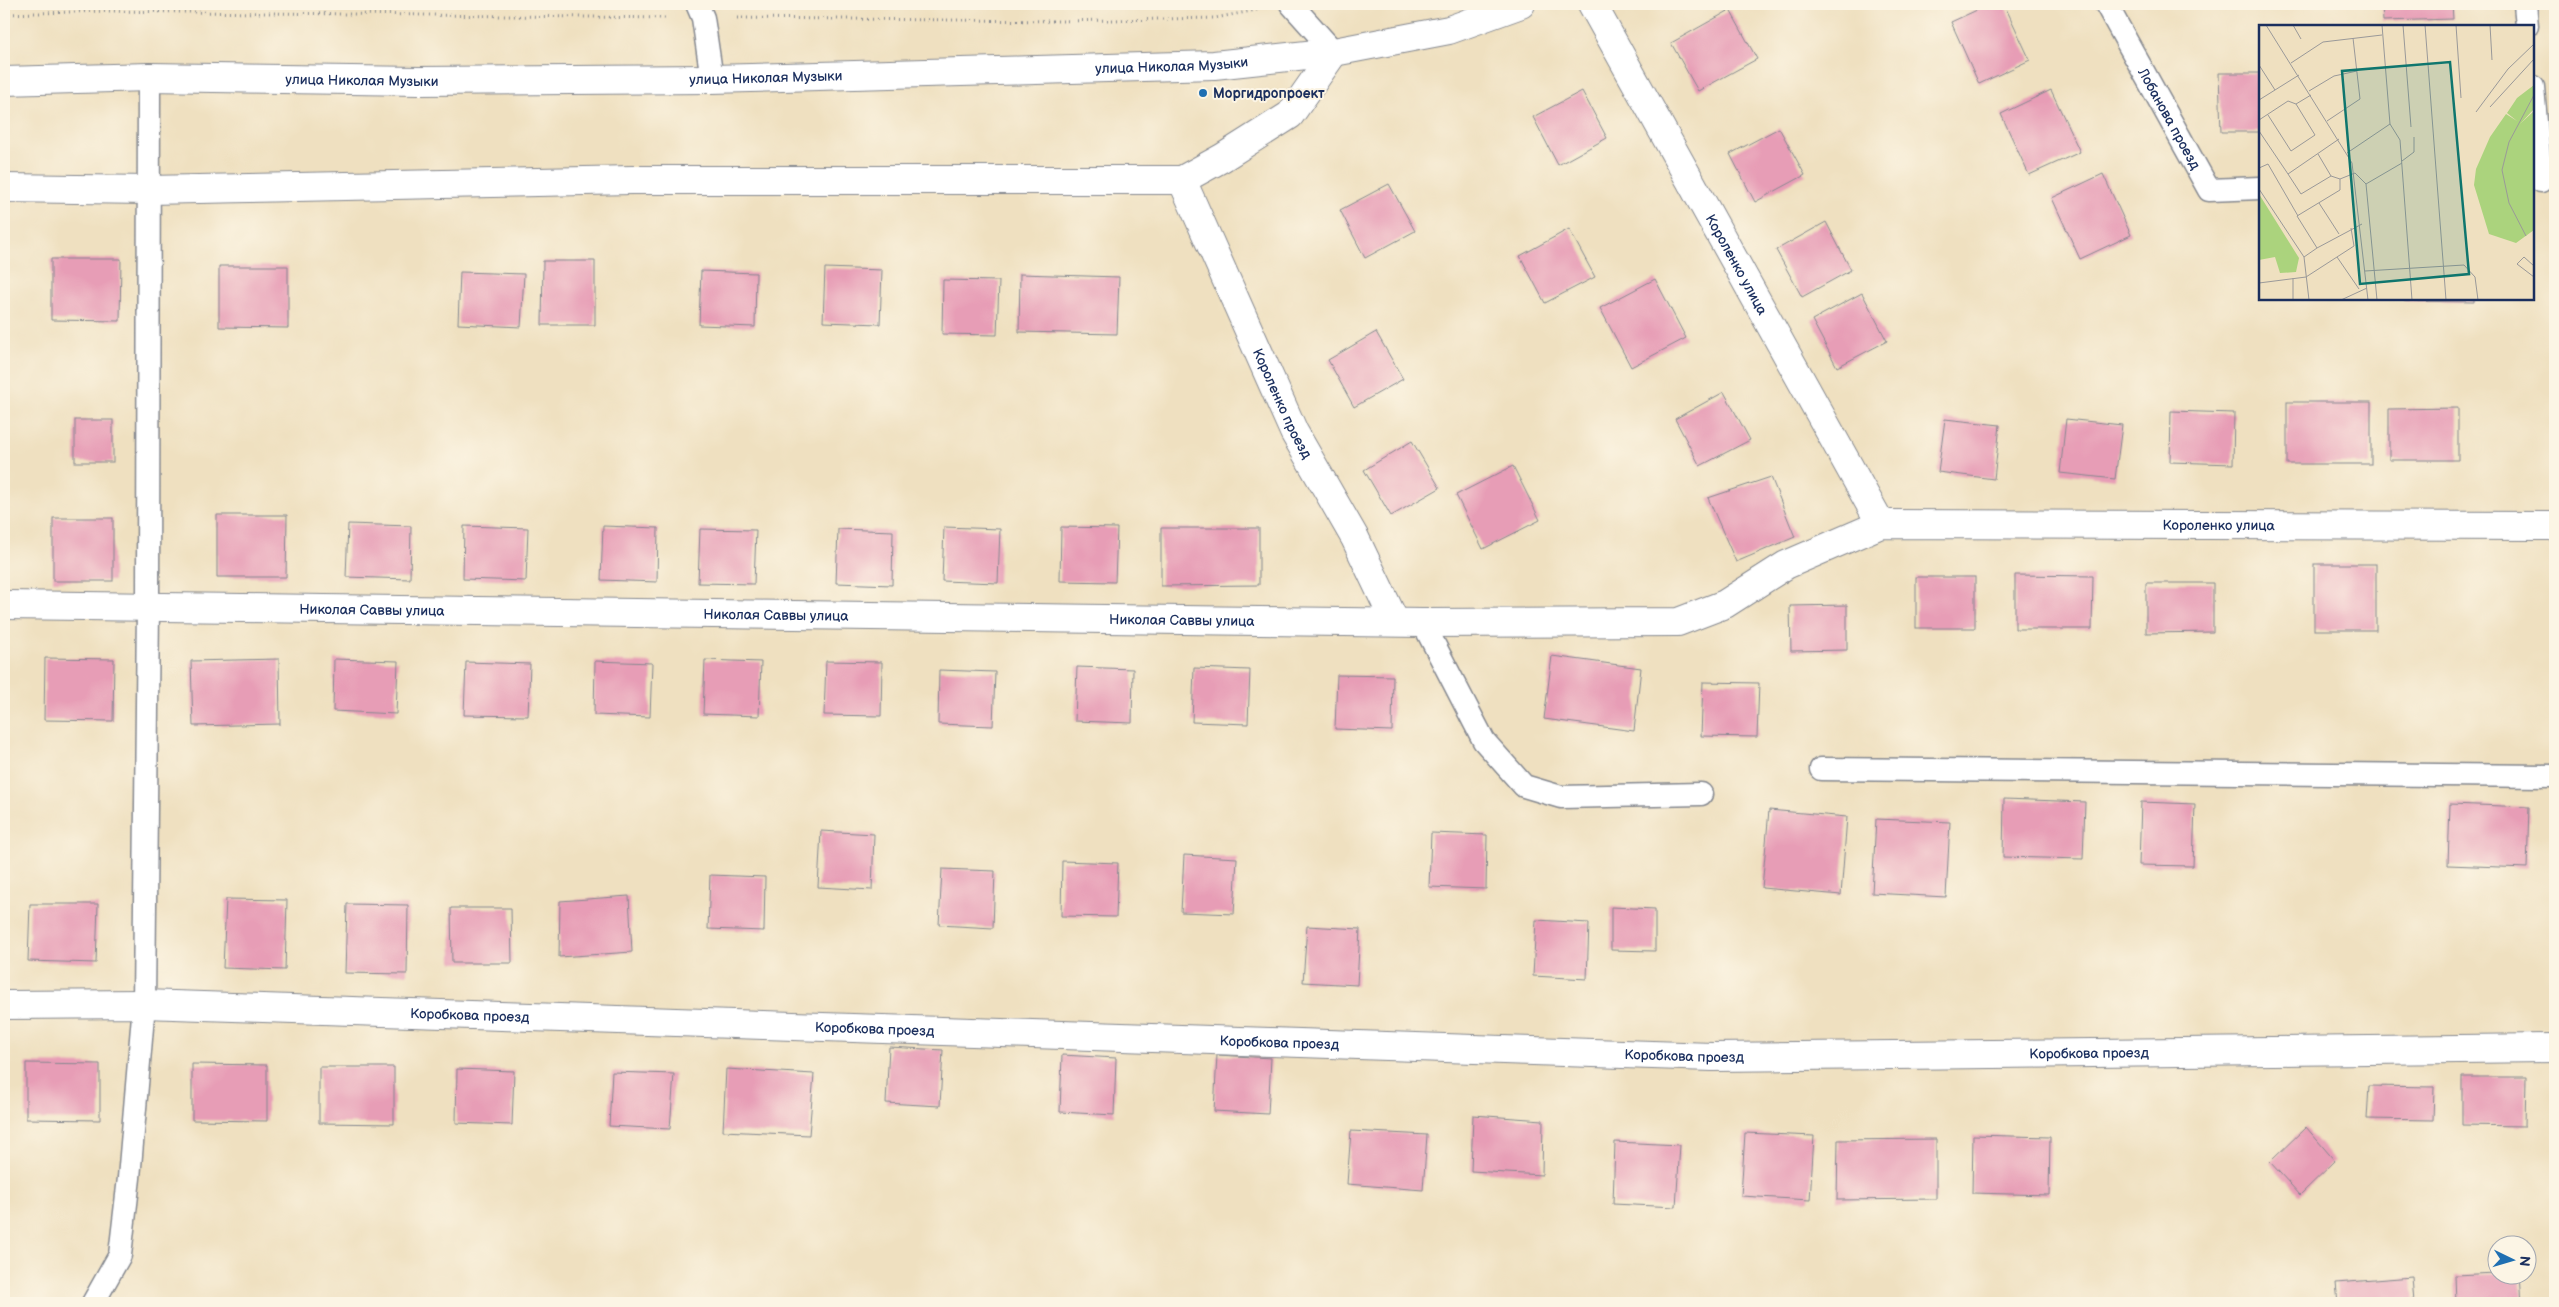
<svg xmlns="http://www.w3.org/2000/svg" width="2559" height="1307" viewBox="0 0 2559 1307" font-family="'Balsamiq Sans',sans-serif">
<style>
.building{fill:#e79db6}
.lines{fill:none;stroke-linecap:round;stroke-linejoin:round}
.lane-casing{stroke:#85888f;stroke-width:25}
.street-casing{stroke:#85888f;stroke-width:30}
.secondary-casing{stroke:#85888f;stroke-width:30}
.path{stroke:#85888f;stroke-width:3;stroke-dasharray:1 4;stroke-linecap:butt}
.lane{stroke:#fff;stroke-width:22}
.street{stroke:#fff;stroke-width:28}
.secondary{stroke:#fff;stroke-width:28}
.poi-dot{fill:#1f6fb2;stroke:#fcf5e5;stroke-width:2}
.labels{text-anchor:middle;dominant-baseline:central;stroke-width:4;stroke-linejoin:round;paint-order:stroke}
.street-label{font-size:14px;fill:#1b2f5e;stroke:#fcf5e5}
.poi-label{font-size:14px;font-weight:bold;fill:#1b2f5e;stroke:#fcf5e5;text-anchor:start}
.inset-road{fill:none;stroke:#9a9999;stroke-width:1}
.view{fill:#0f766e;fill-opacity:0.15;stroke:#0f766e;stroke-width:2.5}
.inset-edge{fill:none;stroke:#1b2f5e;stroke-width:2.5}
</style>
<rect width="100%" height="100%" fill="#fcf5e5"/>
<filter id="ink" filterUnits="userSpaceOnUse"><feTurbulence type="fractalNoise" baseFrequency=".02" numOctaves="2"/><feDisplacementMap in="SourceGraphic" scale="10" xChannelSelector="R" yChannelSelector="G"/><feConvolveMatrix kernelMatrix="1 2 1 2 8 2 1 2 1" color-interpolation-filters="sRGB"/></filter>
<filter id="wash" filterUnits="userSpaceOnUse"><feTurbulence type="fractalNoise" baseFrequency=".0096" numOctaves="4" result="noise"/><feDisplacementMap in="SourceGraphic" scale="20" xChannelSelector="R" yChannelSelector="G"/><feGaussianBlur stdDeviation="1.12" result="paint"/><feColorMatrix in="noise" values="0 0 0 0 0 0 0 0 0 0 0 0 0 0 0 0 0 1.4 0 .05"/><feComposite in="paint" operator="in"/></filter>
<g filter="url(#wash)">
<rect width="100%" height="100%" fill="#efe0c0"/>
<g id="blocks">
<g class="building">
<path d="M1990,4H2004L2030,60L1979,84L1951,22Z"/>
<path d="M2382,4H2452L2453,19L2383,21Z"/>
<path d="M1730,10L1757,59L1698,91L1671,43Z"/>
<path d="M2219,73H2260V132H2221Z"/>
<path d="M2051,90L2080,152L2029,175L2001,114Z"/>
<path d="M1582,91L1607,138L1558,165L1533,117Z"/>
<path d="M1779,128L1805,175L1755,202L1730,154Z"/>
<path d="M2103,174L2131,235L2080,259L2052,198Z"/>
<path d="M1389,184L1415,231L1365,258L1340,210Z"/>
<path d="M1826,222L1851,270L1802,297L1776,250Z"/>
<path d="M1569,229L1595,277L1545,303L1520,256Z"/>
<path d="M51,259H121L120,321L51,320Z"/>
<path d="M543,261H595V325H542Z"/>
<path d="M219,266H288V328L219,327Z"/>
<path d="M825,268L882,270L880,324L823,322Z"/>
<path d="M701,271L756,273L755,327L699,325Z"/>
<path d="M460,272L524,274L521,327L458,324Z"/>
<path d="M1020,274L1119,277L1117,334L1019,332Z"/>
<path d="M1655,279L1686,338L1631,367L1600,308Z"/>
<path d="M943,280L999,281L997,335L942,334Z"/>
<path d="M1862,293L1887,341L1837,367L1812,320Z"/>
<path d="M2404,299H2474V302L2404,301Z"/>
<path d="M1376,332L1403,379L1354,407L1328,360Z"/>
<path d="M1724,392L1750,440L1700,466L1675,419Z"/>
<rect x="2287" y="402" width="84" height="62"/>
<path d="M2458,408V460H2389V409Z"/>
<path d="M2171,411L2234,413L2233,464L2170,462Z"/>
<path d="M1945,419L2000,425L1994,479L1938,472Z"/>
<path d="M2066,419L2122,425L2115,479L2060,473Z"/>
<rect x="75" y="420" width="38" height="42"/>
<path d="M1412,441L1440,488L1391,516L1364,470Z"/>
<path d="M1513,466L1540,520L1483,549L1456,495Z"/>
<path d="M1771,477L1795,537L1736,562L1708,498Z"/>
<path d="M217,515H287L286,577H217Z"/>
<rect x="53" y="518" width="60" height="63"/>
<path d="M348,524L411,526L410,579L346,577Z"/>
<path d="M464,526L528,528L526,581L463,579Z"/>
<path d="M603,526L658,528L657,582L601,580Z"/>
<path d="M944,527L1000,529L998,583L942,581Z"/>
<path d="M1061,527L1117,528L1115,582L1060,581Z"/>
<path d="M1161,528H1259V585L1161,586Z"/>
<path d="M700,529L756,530L754,584L698,583Z"/>
<path d="M838,529L893,531L892,585L836,583Z"/>
<rect x="2314" y="564" width="62" height="66"/>
<path d="M2015,575L2093,576L2092,629H2015Z"/>
<rect x="1916" y="577" width="59" height="51"/>
<path d="M2146,583H2213V632L2146,633Z"/>
<path d="M1847,605V650L1791,651L1790,606Z"/>
<path d="M1552,656L1641,668L1634,731L1544,719Z"/>
<path d="M45,658L114,659L113,721L44,720Z"/>
<path d="M279,659L280,724L193,726L191,661Z"/>
<path d="M334,659L398,661L396,714L333,711Z"/>
<path d="M705,660L761,662L759,716L703,714Z"/>
<path d="M595,661L652,663L650,717L594,715Z"/>
<path d="M826,661L882,662L881,716L824,715Z"/>
<path d="M466,662L530,664L528,716L464,715Z"/>
<path d="M1077,667L1133,669L1132,723L1075,721Z"/>
<path d="M1194,668L1250,670L1248,724L1192,722Z"/>
<path d="M939,670L995,672L993,726L938,724Z"/>
<path d="M1337,675L1393,676L1392,731L1335,729Z"/>
<path d="M1703,682L1759,683L1757,737L1701,736Z"/>
<path d="M2004,799L2085,802L2083,859L2003,857Z"/>
<path d="M2141,802L2195,804L2193,866L2139,865Z"/>
<path d="M2450,804L2529,807L2527,868L2448,865Z"/>
<path d="M1769,810L1847,817L1841,895L1762,888Z"/>
<path d="M1876,819L1950,822L1946,897L1872,893Z"/>
<path d="M821,831L874,834L872,890L818,887Z"/>
<path d="M1431,833L1487,835L1486,889L1429,887Z"/>
<path d="M1184,855L1237,858L1234,914L1181,912Z"/>
<path d="M1062,861L1118,863L1116,917L1061,916Z"/>
<path d="M942,869L995,871L993,928L939,925Z"/>
<path d="M710,875L765,877L764,931L708,929Z"/>
<path d="M629,896L632,952L559,957L560,901Z"/>
<path d="M226,899L287,900L285,970L223,968Z"/>
<path d="M30,904H98L96,963L28,961Z"/>
<path d="M347,904L408,905L407,974L345,973Z"/>
<path d="M1611,907L1655,909V951L1611,950Z"/>
<path d="M451,908H511L512,963H452Z"/>
<path d="M1536,920L1589,923L1587,979L1533,976Z"/>
<path d="M1307,926L1360,929L1357,985L1303,982Z"/>
<path d="M889,1047L943,1050L940,1106L886,1103Z"/>
<path d="M1062,1055L1116,1058L1114,1115L1060,1112Z"/>
<path d="M1217,1055L1271,1058L1268,1114L1214,1111Z"/>
<path d="M26,1063L100,1064V1120L26,1119Z"/>
<path d="M192,1064L267,1065V1121L192,1120Z"/>
<path d="M319,1067H394V1124L319,1123Z"/>
<path d="M457,1069L514,1071L512,1125L456,1123Z"/>
<path d="M726,1069L814,1074L809,1135L723,1131Z"/>
<path d="M612,1072L674,1074L670,1129L609,1126Z"/>
<path d="M2462,1077H2526L2525,1126L2462,1125Z"/>
<path d="M2369,1086L2434,1087L2433,1120L2367,1119Z"/>
<path d="M1473,1115L1543,1120L1542,1175L1471,1171Z"/>
<path d="M2306,1127L2335,1161L2300,1195L2270,1162Z"/>
<path d="M1351,1131L1427,1135L1423,1190L1347,1184Z"/>
<path d="M1745,1133L1814,1136L1810,1200L1741,1196Z"/>
<path d="M1973,1135L2050,1137L2049,1195L1972,1193Z"/>
<path d="M1936,1139V1199L1837,1200L1838,1140Z"/>
<path d="M1615,1142L1680,1145L1676,1207L1613,1204Z"/>
<path d="M2496,1273L2520,1274L2522,1303H2456L2455,1275Z"/>
<path d="M2412,1277L2414,1303H2338L2336,1283Z"/>
</g>
</g>
</g>
<g filter="url(#ink)">
<use href="#blocks" fill-opacity="0" stroke="#85888f" stroke-width="1"/>
<g class="lines">
<g class="lane-casing">
<g id="lane">
<path d="M697,4L703,18L712,79"/>
<path d="M1291,4L1334,52"/>
<path id="s1" d="M2106,4L2209,190L2260,188"/>
<path d="M2525,4L2527,26"/>
<path d="M2533,87L2541,181"/>
<path d="M1423,623L1484,741L1524,786L1561,797L1701,794"/>
<path d="M1821,769L2555,776"/>
<path d="M93,1303L120,1255L129,1178L144,1004L148,607L149,77"/>
</g>
</g>
<g class="street-casing">
<g id="street">
<path id="s2" d="M1592,4L1881,524"/>
<path id="s3" d="M1182,180L1294,432L1355,538L1395,622"/>
<path d="M4,188L148,190L632,180H1182L1222,158L1290,115L1334,52"/>
<path id="s4" d="M4,605L1423,623L1678,622L1725,604L1786,565L1881,524L2555,526"/>
<path id="s5" d="M4,1005L144,1004L1712,1057L2555,1048"/>
</g>
</g>
<g class="secondary-casing">
<g id="secondary">
<path id="s6" d="M4,81L149,77L419,81L712,79L1214,65L1334,52L1449,30L1521,4"/>
</g>
</g>
<g class="path">
<path d="M4,14L106,11L666,18"/>
<path d="M737,18L1059,21L1215,18L1257,10"/>
</g>
<use href="#lane" class="lane"/>
<use href="#street" class="street"/>
<use href="#secondary" class="secondary"/>
</g>
</g>
<circle class="poi-dot" cx="1203" cy="93" r="5"/>
<g class="labels">
<g class="street-label">
<text stroke="none"><textPath href="#s6" startOffset="1168">улица Николая Музыки</textPath></text>
<text stroke="none"><textPath href="#s6" startOffset="762">улица Николая Музыки</textPath></text>
<text stroke="none"><textPath href="#s6" startOffset="358">улица Николая Музыки</textPath></text>
<text stroke="none"><textPath href="#s1" startOffset="131">Лобанова проезд</textPath></text>
<text stroke="none"><textPath href="#s2" startOffset="298">Короленко улица</textPath></text>
<text stroke="none"><textPath href="#s3" startOffset="245">Короленко проезд</textPath></text>
<text stroke="none"><textPath href="#s4" startOffset="2238">Короленко улица</textPath></text>
<text stroke="none"><textPath href="#s4" startOffset="368">Николая Саввы улица</textPath></text>
<text stroke="none"><textPath href="#s4" startOffset="772">Николая Саввы улица</textPath></text>
<text stroke="none"><textPath href="#s4" startOffset="1178">Николая Саввы улица</textPath></text>
<text stroke="none"><textPath href="#s5" startOffset="466">Коробкова проезд</textPath></text>
<text stroke="none"><textPath href="#s5" startOffset="871">Коробкова проезд</textPath></text>
<text stroke="none"><textPath href="#s5" startOffset="1276">Коробкова проезд</textPath></text>
<text stroke="none"><textPath href="#s5" startOffset="2086">Коробкова проезд</textPath></text>
<text stroke="none"><textPath href="#s5" startOffset="1681">Коробкова проезд</textPath></text>
</g>
<g class="poi-label">
<text x="1213" y="93">Моргидропроект</text>
</g>
</g>
<g transform="translate(2259 25)">
<rect width="275" height="275" fill="#efe0c0"/>
<path d="M275,60V84L261,99L275,86V205L257,218L230,209L215,160L217,144L231,112L247,89L258,96L248,88L258,73ZM0,169L40,233L37,247L21,248L16,232L0,235Z" fill="#abd37d"/>
<path class="inset-road" d="M7,0L93,138L109,275M34,0L42,14M123,0L131,99L141,115L153,275M144,0L152,102M166,0L187,275M197,0L202,73M231,0L233,35M32,38L64,17L123,10M0,40L16,65M50,66L75,51L98,46M0,75L40,50M231,82L275,34M217,87L249,44L275,19M9,90L32,126L56,110L37,79M0,95L29,76L37,79L52,70M68,96L101,74L94,13M0,106L29,149M88,128L131,99M59,129L72,151L42,169L29,149L80,114M143,136L155,127V112M0,143L9,139L39,191M72,151L81,154L96,148L107,159L118,275M81,154V165L38,191L58,223L103,199M107,159L143,138M0,164L45,232M60,178L80,209M267,211L250,178L243,145L250,117L275,70M78,232L100,264M275,241L265,232L258,239L275,252M106,246L205,240L216,252L219,275M34,253V275M0,258L47,252L95,221L92,203M50,275L45,232L58,223M82,275L108,263"/>
<path class="view" d="M191,37L210,249L101,259L83,46Z"/>
<rect width="275" height="275" class="inset-edge"/>
</g>
<rect width="2559" height="1307" fill="none" stroke="#fcf5e5" stroke-width="20"/>
<g transform="translate(2512 1260) rotate(95)"><circle r="24" fill="#fcf5e5" stroke="#a2a6af"/>
<path d="M0-4L9 19L0 12L-9 19Z" fill="#1f6fb2"/>
<text y="-8" font-size="14" font-weight="bold" text-anchor="middle" fill="#1b2f5e">N</text>
</g>
</svg>
